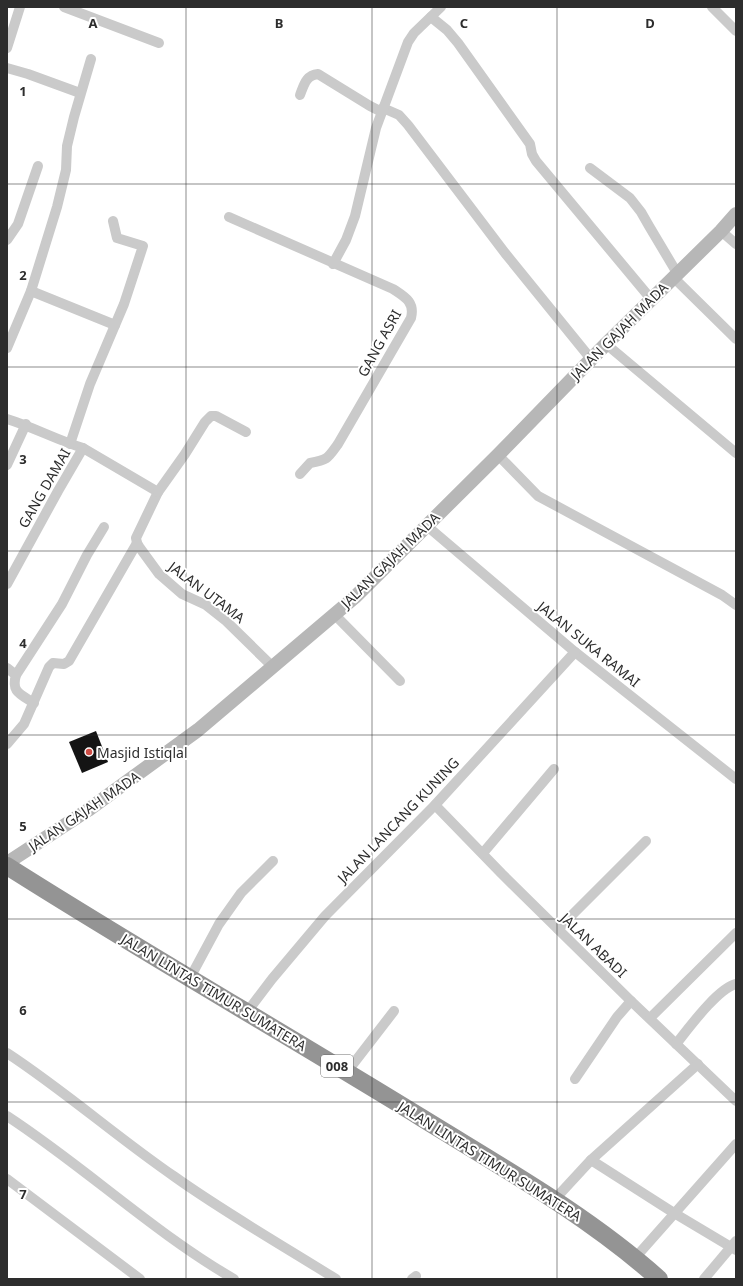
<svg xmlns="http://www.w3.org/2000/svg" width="743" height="1286" viewBox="0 0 743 1286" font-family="'Noto Sans',sans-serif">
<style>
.building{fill:#141414}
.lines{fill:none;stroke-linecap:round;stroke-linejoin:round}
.street{stroke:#cacaca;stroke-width:10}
.secondary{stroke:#b7b7b7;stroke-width:14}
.highway{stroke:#949494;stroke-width:18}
.grid{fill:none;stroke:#2d2d2d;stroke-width:1;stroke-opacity:0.55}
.poi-dot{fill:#ce4d46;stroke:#fff;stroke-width:1.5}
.labels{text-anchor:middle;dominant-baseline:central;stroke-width:4;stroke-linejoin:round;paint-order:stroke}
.shield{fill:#fff;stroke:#6c6c6c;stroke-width:1}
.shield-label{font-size:13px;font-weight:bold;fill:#2d2d2d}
.street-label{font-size:14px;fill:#2d2d2d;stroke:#fff}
.poi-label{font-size:14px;fill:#2d2d2d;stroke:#fff;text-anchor:start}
.grid-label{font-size:13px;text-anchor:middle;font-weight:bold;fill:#2d2d2d;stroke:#fff;stroke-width:4;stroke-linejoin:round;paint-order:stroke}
</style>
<rect width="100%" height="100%" fill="#fff"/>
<path class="building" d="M96,731L108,762L82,773L69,742Z"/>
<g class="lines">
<g class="street">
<path d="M64,7L159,43"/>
<path d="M712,7L736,31"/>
<path d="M431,17L447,30L458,43L530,144L532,154L536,161L651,299"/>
<path d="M7,48L20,7"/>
<path d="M7,68L28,74L80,93"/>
<path d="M300,95C304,85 306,75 318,74L370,106L382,112"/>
<path d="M383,108L399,115L408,125L505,253L591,359"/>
<path d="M590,168L630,198L641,212L649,226L677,273"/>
<path d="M229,217L393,289C405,297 415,302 411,318L338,444C328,458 328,460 310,463L300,474"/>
<path d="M721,231L736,244"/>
<path d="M7,240L18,224L38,166"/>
<path d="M333,264L346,240L355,216L376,128L408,42L414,33L441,7"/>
<path d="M673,277L736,339"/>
<path d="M31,291L115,325"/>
<path d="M606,344L736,453"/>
<path d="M7,348L31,291L57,207L66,170L67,146L74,117L91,59"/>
<path d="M7,419C33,427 57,440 83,448L158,492L136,538L137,543L140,548L159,574L182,594L206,605L225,620L272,666"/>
<path d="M70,444L90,384L124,304L143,246L117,238L113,221"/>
<path d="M498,455L538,496L722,595L736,605"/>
<path d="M7,465L26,424"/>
<path d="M158,492L185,454L205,422L211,416H216L246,432"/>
<path d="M427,526L575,652L736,779"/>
<path d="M7,584L58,491L83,448"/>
<path d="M334,614L400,681"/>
<path d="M7,668L16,675"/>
<path d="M34,703C20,694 11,692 16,675L62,604L87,555L104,527"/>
<path d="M7,744L24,724L49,667L53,663L64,664L69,661L137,543"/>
<path d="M435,805L502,874L631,1001L736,1101"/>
<path d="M483,853L554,769"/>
<path d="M558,929L646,841"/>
<path d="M190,978L219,924L241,893L273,861"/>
<path d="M247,1012L272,979L325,916L435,805L575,652"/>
<path d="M650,1018L736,933"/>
<path d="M676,1044C688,1029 718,988 736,984"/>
<path d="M7,1053C65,1091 118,1138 175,1177C227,1214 282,1245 336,1279"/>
<path d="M347,1072L394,1011"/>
<path d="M575,1079L617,1017L631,1001"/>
<path d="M7,1116C85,1167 153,1232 234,1279"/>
<path d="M591,1160L674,1213L736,1250"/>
<path d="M7,1179L140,1279"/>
<path d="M555,1199L591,1160L698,1064"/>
<path d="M635,1258L736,1144"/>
<path d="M412,1279L416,1276"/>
<path d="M704,1279L736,1241"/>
</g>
<path class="secondary" d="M7,863L88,810L198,730L355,597L498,455L606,344L721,231L736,214"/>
<path class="highway" d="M7,866C144,953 284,1033 422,1118C503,1168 587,1215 659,1279"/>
</g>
<path class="grid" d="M186,7V1279M372,7V1279M557,7V1279M7,184H736M7,367H736M7,551H736M7,735H736M7,919H736M7,1102H736"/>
<circle class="poi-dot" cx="89" cy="752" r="4"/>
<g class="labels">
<rect class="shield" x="321" y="1055" width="32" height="22" rx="3"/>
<g class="shield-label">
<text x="337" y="1066">008</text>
</g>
<g class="street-label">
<text transform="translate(619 331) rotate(-45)">JALAN GAJAH MADA</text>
<text transform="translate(379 343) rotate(-61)">GANG ASRI</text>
<text transform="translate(44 488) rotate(-60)">GANG DAMAI</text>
<text transform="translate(390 560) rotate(-44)">JALAN GAJAH MADA</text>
<text transform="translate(207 592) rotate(37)">JALAN UTAMA</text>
<text transform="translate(589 644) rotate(39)">JALAN SUKA RAMAI</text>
<text transform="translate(84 811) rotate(-34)">JALAN GAJAH MADA</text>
<text transform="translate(398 820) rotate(-46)">JALAN LANCANG KUNING</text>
<text transform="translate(594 945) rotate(44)">JALAN ABADI</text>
<text transform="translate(214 992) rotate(31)">JALAN LINTAS TIMUR SUMATERA</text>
<text transform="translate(490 1161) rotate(32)">JALAN LINTAS TIMUR SUMATERA</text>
</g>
<g class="poi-label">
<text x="97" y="752">Masjid Istiqlal</text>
</g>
</g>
<g class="grid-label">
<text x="93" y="28">A</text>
<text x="279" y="28">B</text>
<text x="464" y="28">C</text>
<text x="650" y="28">D</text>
<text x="23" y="96">1</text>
<text x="23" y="280">2</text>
<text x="23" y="464">3</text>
<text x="23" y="648">4</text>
<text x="23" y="831">5</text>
<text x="23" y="1015">6</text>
<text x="23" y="1199">7</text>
</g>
<rect width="743" height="1286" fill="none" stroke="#2d2d2d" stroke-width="16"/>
</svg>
